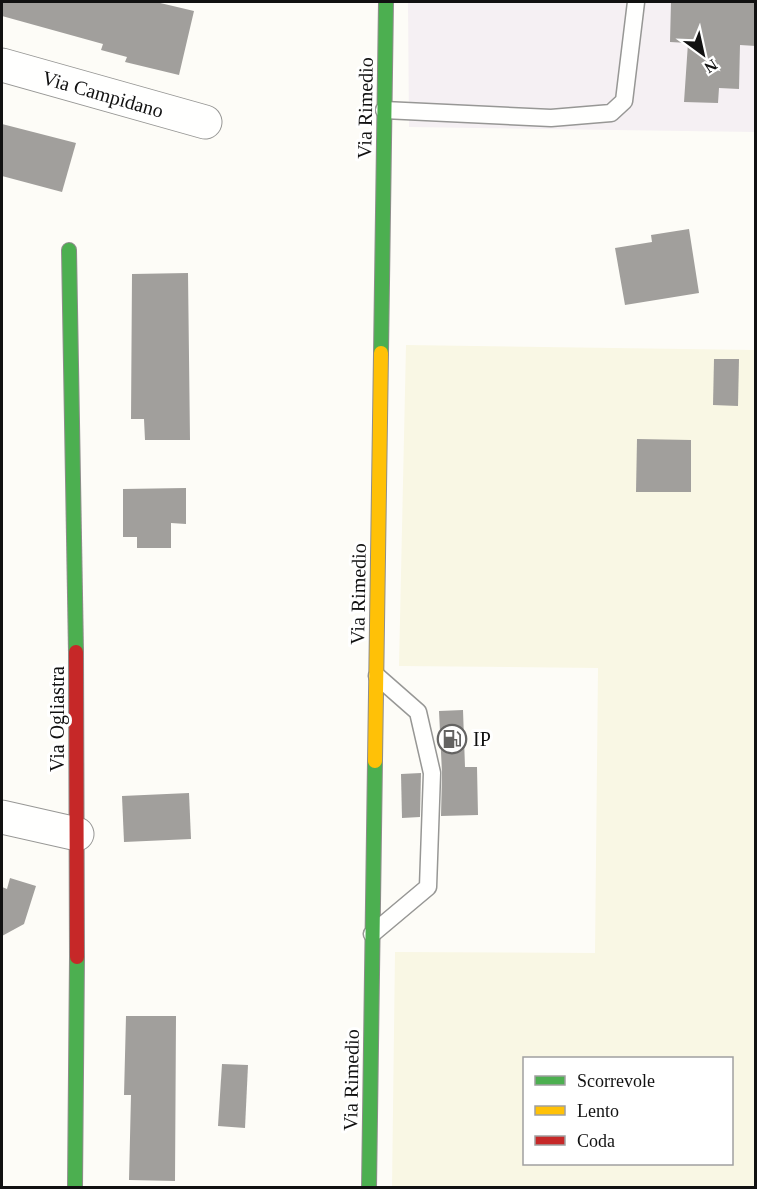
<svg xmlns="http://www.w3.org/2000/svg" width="757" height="1189" viewBox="0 0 757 1189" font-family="Georgia,serif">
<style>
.industrial{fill:#f5f0f3}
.farmland{fill:#f9f7e4;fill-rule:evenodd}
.building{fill:#a19f9c}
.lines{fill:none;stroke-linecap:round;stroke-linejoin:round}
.lane-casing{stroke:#979795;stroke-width:19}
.street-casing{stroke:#979795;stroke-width:35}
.fast-casing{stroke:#8e8d8b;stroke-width:16}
.slow-casing{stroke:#8e8d8b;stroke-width:16}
.jam-casing{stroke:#8e8d8b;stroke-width:16}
.lane{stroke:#fffffe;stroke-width:16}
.street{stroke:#fffffe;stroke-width:33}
.fast{stroke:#4caf50;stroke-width:14}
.slow{stroke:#ffc107;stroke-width:14}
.jam{stroke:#c62828;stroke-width:14}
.labels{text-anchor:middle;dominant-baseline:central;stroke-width:6;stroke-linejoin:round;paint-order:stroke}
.street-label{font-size:20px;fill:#111;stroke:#fff}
.poi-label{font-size:20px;fill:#111;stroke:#fff;text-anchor:start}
</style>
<rect width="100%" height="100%" fill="#fdfcf7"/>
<path class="industrial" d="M408,2H755V132L409,127Z"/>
<path class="farmland" d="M406,345L755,350V1187L392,1188L395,952L595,953L598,668L399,666ZM524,1058H732V1164H524Z"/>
<g class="building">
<path d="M2,2H156L194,11L179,75L125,62L127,57L101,50L103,44L2,16Z"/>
<path d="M671,2H756V46L740,45L739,89L719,88L718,103L684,102L688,43L670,42Z"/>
<path d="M2,124L76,143L62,192L2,176Z"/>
<path d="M689,229L699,293L625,305L615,248L652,242L651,235Z"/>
<path d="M188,273L190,440H145L144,419H131L132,274Z"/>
<path d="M714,359H739L738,406L713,405Z"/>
<path d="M637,439L691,440V492H636Z"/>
<path d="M186,488V524L171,523V548H137V537H123V489Z"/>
<path d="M463,710L465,767H477L478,815L441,816L442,773L439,711Z"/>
<path d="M421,773L420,817L402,818L401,774Z"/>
<path d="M189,793L191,839L124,842L122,796Z"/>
<path d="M10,878L36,886L24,924L2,936V887L7,889Z"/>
<path d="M126,1016H176L175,1181L129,1180L131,1095H124Z"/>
<path d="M222,1064L248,1065L245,1128L218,1126Z"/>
</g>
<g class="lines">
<g class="lane-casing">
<g id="lane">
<path d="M384,110L551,118L611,113L624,101L636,2"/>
<path d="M372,934L428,887L432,773L418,712L377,676"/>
</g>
</g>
<g class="street-casing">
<g id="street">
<path d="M2,65L205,122"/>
<path d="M2,817L77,834"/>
</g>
</g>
<g class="fast-casing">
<g id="fast">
<path d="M69,250L76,652"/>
<path d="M381,353L386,2"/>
<path d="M75,1188L77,957"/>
<path d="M369,1188L375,761"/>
</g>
</g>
<g class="slow-casing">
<path id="slow" d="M375,761L381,353"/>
</g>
<g class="jam-casing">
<path id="jam" d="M76,652L77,957"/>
</g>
<use href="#lane" class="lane"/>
<use href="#street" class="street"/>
<use href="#fast" class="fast"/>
<use href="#slow" class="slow"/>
<use href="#jam" class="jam"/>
</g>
<defs>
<g id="fuel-ring" transform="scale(1.5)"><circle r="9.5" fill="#fff" stroke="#646362" stroke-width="1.5"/><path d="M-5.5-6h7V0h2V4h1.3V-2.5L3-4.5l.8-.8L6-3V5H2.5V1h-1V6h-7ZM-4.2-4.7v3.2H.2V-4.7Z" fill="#646362"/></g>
</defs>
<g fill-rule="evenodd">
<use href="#fuel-ring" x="452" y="739"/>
</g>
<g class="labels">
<g class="street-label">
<text transform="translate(103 94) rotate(16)">Via Campidano</text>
<text transform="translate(365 108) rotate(-89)">Via Rimedio</text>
<text transform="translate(358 594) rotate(-89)">Via Rimedio</text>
<text transform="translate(57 719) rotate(-90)">Via Ogliastra</text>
<text transform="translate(351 1080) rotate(-89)">Via Rimedio</text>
</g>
<g class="poi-label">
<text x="473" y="739">IP</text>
</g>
</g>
<rect width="757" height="1189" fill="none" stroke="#111111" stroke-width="6"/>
<rect x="523" y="1057" width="210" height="108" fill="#ffffff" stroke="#a0a0a0" stroke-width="1.5"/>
<rect x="535" y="1076" width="30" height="9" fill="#4caf50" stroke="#a0a0a0" stroke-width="1.5"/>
<text x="577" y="1087" font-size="18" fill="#111111">Scorrevole</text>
<rect x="535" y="1106" width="30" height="9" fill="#ffc107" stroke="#a0a0a0" stroke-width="1.5"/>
<text x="577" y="1117" font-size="18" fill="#111111">Lento</text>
<rect x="535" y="1136" width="30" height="9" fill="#c62828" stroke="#a0a0a0" stroke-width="1.5"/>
<text x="577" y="1147" font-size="18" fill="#111111">Coda</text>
<g transform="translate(703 54) rotate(147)" stroke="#ffffff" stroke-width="4.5" paint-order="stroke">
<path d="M0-4.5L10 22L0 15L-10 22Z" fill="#111111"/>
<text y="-9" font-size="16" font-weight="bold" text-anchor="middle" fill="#111111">N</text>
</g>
</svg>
